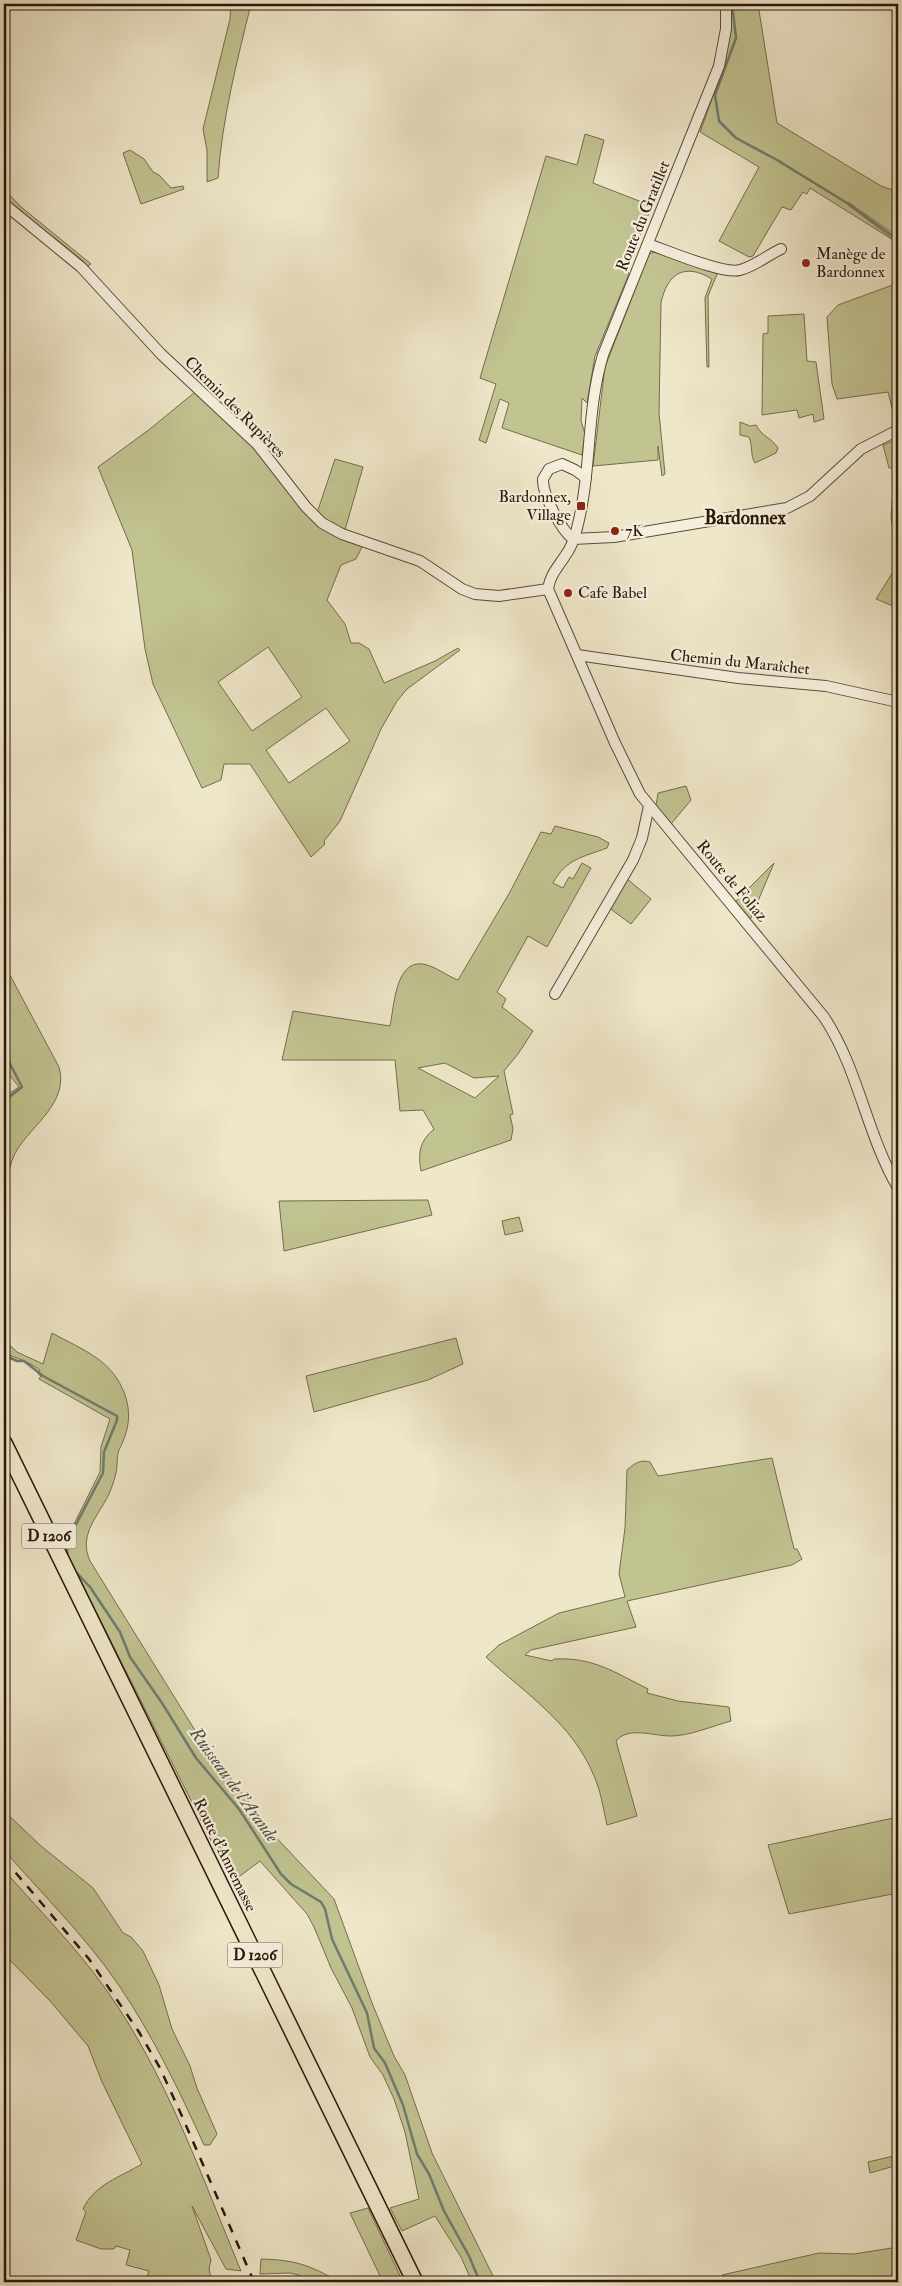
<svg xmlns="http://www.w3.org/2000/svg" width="902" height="2286" viewBox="0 0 902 2286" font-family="'IM FELL Double Pica',serif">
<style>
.green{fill:#c1c391;stroke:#766c4c;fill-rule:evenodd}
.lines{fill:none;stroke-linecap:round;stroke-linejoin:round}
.stream{stroke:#6d7c6f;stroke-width:2.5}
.minor-casing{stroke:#5b4a38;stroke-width:12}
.primary-casing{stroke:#2a1608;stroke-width:18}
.minor{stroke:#f5efdd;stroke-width:10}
.primary{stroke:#efe7ca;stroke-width:15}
.rail{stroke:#2a1608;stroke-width:2.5;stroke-dasharray:9 9;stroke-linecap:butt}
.poi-dot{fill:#8f2418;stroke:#f5efdd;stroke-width:2}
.labels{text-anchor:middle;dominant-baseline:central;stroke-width:4.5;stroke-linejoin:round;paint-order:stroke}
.shield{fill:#f5efdd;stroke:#675748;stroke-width:1}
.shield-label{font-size:15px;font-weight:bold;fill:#2a1608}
.street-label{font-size:16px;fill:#2a1608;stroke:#f5efdd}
.poi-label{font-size:16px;fill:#2a1608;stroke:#f5efdd;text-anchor:start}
.water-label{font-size:18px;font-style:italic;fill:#515244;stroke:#f5efdd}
.quarter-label{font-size:19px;font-weight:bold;fill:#2a1608;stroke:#f5efdd}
</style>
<rect width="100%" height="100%" fill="#efe7ca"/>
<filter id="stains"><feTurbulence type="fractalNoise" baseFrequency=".004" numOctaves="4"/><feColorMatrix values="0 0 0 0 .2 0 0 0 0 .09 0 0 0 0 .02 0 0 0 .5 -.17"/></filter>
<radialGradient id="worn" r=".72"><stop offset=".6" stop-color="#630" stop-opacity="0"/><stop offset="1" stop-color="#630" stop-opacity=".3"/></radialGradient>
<g class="green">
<path d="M231,4H251C237,61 222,119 218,178L207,182V150L203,129L230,19Z"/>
<path d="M731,4H758L777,123L881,186L898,192V237L848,202L847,204L898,243L810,188L807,194L803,192L791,210L782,207L753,256L749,257L719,241L759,167L700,132C715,90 732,50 731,4Z"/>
<path d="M585,134L604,140L593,183L652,206L626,269L629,274L595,356L587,403L582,398L581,421L585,434L582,455L502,428L509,403L500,399L486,443L479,440L496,384L480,378L546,156L577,165Z"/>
<path d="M130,150L144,159L153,172L159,175L171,188L183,186L184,189L141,204L123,153Z"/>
<path d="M4,189L20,206L91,264L88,266C62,241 30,222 4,197Z"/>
<path d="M657,252L718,272L708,296L709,367H707L705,298L712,279C684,262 667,274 661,303L659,413L665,474L662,476L658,446V460L593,466L605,367L648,256L651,253Z"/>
<path d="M898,283V419L893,412L888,392L837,399L832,384L827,317L838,305Z"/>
<path d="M804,314L807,361L816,362L824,419L814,422L813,414L799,418L797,410L762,415L763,334L768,333V316Z"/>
<path d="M195,392L253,445L312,521L326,531L363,545L356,559L341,565L327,600L345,624L351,643H359L369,649L384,683L435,661L458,648L460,650L407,689L397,701L381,729L340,821L324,841L325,844L311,857L250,764H224L221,780L202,788L153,684L145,649L132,550L98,467L150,429ZM268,647L302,697L252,731L218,682ZM326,708L350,741L289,783L266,750Z"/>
<path d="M740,422L750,426L756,425C762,437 771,437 778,448L776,453L755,463C750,455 753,446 749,437L740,435Z"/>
<path d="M898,439V530H893L891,517L895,468H889L883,445Z"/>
<path d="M335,459L363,467L345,530L329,523L317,513Z"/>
<path d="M898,564V608L876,599Z"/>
<path d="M686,786L691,800L671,824L656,806L658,793Z"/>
<path d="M555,826L598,837L609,843L607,848C583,857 566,859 553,883L563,888L569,877L573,879L582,863L591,868L547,947L528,936L497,992L506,999L502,1007L533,1031L518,1054L504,1071L513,1114L510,1115L513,1129L511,1140L421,1171C418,1153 419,1142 434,1129L423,1110L400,1111L395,1060H282L293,1011L390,1026C394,1008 395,960 423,964C435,966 447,976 458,980L510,892L541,832L551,834ZM445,1063L474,1078L499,1076L475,1098L418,1068Z"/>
<path d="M774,863L750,920L735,902Z"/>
<path d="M625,877L651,899L631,924L608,907Z"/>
<path d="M4,964L59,1067C69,1102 33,1124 17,1150C9,1163 6,1183 4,1198V1097L19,1087L4,1068Z"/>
<path d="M428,1200L432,1215L284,1251L279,1201Z"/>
<path d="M519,1217L523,1231L505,1235L502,1221Z"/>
<path d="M52,1333C83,1350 113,1360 125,1395C132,1416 128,1432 119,1450C116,1457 118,1466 116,1473C114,1481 111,1491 107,1498C95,1520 79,1536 90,1561L196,1732L271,1832L334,1899L372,2003L394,2056L405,2075L432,2153L496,2282H472L461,2257L435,2216L402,2231L390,2208L419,2199L405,2132L394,2099L383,2075L370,2057L352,2008L331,1968L314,1927L307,1914L260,1861L232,1882L65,1550L66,1540L100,1472L101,1447L110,1419L39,1379L41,1376L38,1374L40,1370C26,1360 18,1359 4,1353V1340L17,1352L43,1364Z"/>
<path d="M456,1338L463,1364L428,1380L314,1412L306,1376Z"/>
<path d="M772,1458L794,1549H797L802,1559L792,1565L627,1601L636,1627L531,1650L525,1655L552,1661L554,1659C593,1657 614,1672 648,1689L647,1693L678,1701L729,1707L731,1721C712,1726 690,1736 671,1736C653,1736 628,1726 616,1741L637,1816L607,1825C603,1808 601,1791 594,1776C573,1724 526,1694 486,1657L499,1645L559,1613L625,1597L619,1574L625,1528L627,1470C634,1464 640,1459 650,1462L658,1476Z"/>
<path d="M4,1811L41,1846L93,1888L123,1933L131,1937L143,1951L159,1985L172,2029L190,2066L197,2088L217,2134L210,2145H204C179,2090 152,2034 118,1984C85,1936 42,1894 4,1850Z"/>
<path d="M898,1817V1893L789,1914L768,1845Z"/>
<path d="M4,1870C38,1909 75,1946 105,1988C166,2073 201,2175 241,2271L226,2269L192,2206L211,2260L209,2269L212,2282H145L149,2271L126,2265L130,2250L116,2246L114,2249H101L76,2240L86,2212L83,2209C94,2185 120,2177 142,2164L102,2082L88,2046L51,2002L4,1954Z"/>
<path d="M898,2155V2165L870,2173L868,2162Z"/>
<path d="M368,2208L403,2282H383L350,2213Z"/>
<path d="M898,2247V2277L892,2279L891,2282H724L722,2275L819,2253L854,2254Z"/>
<path d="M261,2259C296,2260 309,2265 340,2282H303L299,2275L290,2273L260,2274Z"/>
</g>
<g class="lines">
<g class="stream">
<path d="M732,4L736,38L715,95L719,121L736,138L777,160L847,203L898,240"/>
<path d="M4,1052L22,1087L4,1101"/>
<path d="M4,1355L17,1361H24L43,1376L117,1416V1420L104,1452L103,1473L70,1536L67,1551L68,1559"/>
<path d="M74,1570L90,1587L120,1632L130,1657L162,1703L196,1758L239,1809L281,1874L291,1884L321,1902L325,1909L332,1939L367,2013L374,2048L385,2063L403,2105L417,2154L429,2174L444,2211L469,2256L480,2282"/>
</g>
<g class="minor-casing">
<g id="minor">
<path d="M726,4V29L719,66L603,355C586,411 592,471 577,528C575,537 571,548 565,556C558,567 550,575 548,589L615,743L640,794L824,1017C859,1070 866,1133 898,1188"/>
<path d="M4,204L81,267L161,354L257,444L306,507L322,523L342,534L420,561L462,589L475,594L499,596L548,589"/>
<path d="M648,244C666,250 724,275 740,270C755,266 768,255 781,249"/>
<path d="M573,539L614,537L787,508L810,496L861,449L898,430"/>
<path d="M573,539C561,530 542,494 543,479L549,469L562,464L575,470L586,478"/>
<path d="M577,655L738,678L826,686L898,702"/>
<path d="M555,994L633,860L642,838L649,806"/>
</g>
</g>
<g class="primary-casing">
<path id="primary" d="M4,1443L415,2282"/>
</g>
<use href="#minor" class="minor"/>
<use href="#primary" class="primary"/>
<path class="rail" d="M4,1859L89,1959L139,2032L160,2068L181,2114L254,2282"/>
</g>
<g class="poi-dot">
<circle cx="806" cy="263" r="5"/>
<rect x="576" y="501" width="10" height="10" rx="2.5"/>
<circle cx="615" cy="531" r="5"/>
<circle cx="568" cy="593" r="5"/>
</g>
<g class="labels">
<g class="shield">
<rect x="21.5" y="1523.5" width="55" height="25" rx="4"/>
<rect x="227.5" y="1942.5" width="55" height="25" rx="4"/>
</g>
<g class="shield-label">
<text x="49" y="1536">D 1206</text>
<text x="255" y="1955">D 1206</text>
</g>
<g class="street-label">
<text transform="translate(643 216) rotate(-68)">Route du Gratillet</text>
<text transform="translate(235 407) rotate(45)">Chemin des Rupières</text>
<text transform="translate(740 662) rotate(6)">Chemin du Maraîchet</text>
<text transform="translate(732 881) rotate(50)">Route de Foliaz</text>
<text transform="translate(225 1855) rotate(64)">Route d'Annemasse</text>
</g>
<g class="poi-label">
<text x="816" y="254">Manège de<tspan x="816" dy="18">Bardonnex</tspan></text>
<text x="571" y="497" text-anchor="end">Bardonnex,<tspan x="571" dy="18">Village</tspan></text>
<text x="625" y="531">7K</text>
<text x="578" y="593">Cafe Babel</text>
</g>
<g class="water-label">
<text transform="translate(234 1785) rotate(54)">Ruisseau de l'Arande</text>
</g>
<g class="quarter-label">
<text x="745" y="518">Bardonnex</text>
</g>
</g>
<rect width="902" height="2286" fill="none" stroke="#efe7ca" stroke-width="20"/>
<rect x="5" y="5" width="892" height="2276" fill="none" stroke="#2a1608" stroke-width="2.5"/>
<rect x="10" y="10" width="882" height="2266" fill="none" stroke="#2a1608"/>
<rect width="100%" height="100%" filter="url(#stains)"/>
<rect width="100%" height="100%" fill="url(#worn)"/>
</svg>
